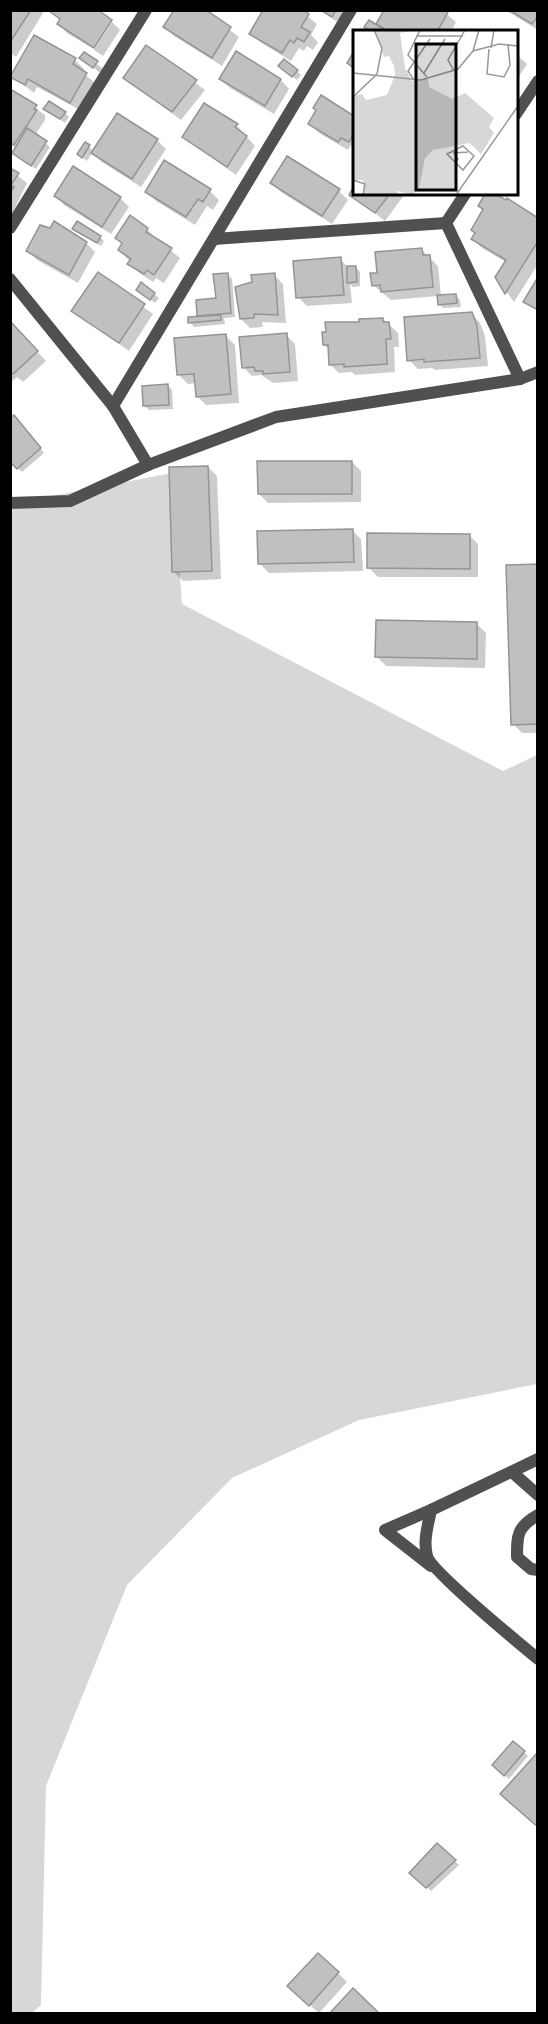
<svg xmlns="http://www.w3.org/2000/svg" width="548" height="2024" viewBox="0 0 548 2024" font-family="'Sofia Sans Condensed',sans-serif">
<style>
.green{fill:#d7d7d7}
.shadow{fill:#0003}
.building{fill:#c0c0c0;stroke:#949494;stroke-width:1.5}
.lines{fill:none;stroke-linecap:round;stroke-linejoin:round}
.service{stroke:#505050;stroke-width:12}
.minor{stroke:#505050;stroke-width:12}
.inset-road{fill:none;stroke:#999;stroke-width:1.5}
.view{fill:#000;fill-opacity:0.15;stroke:#000;stroke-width:3}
.inset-edge{fill:none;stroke:#000;stroke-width:3}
</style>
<rect width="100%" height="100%" fill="#fff"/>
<path class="green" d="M172,473L182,604L503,771L537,755V1384L359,1420L232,1478L127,1585L46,1786L41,2005L32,2013L11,2014V504Z"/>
<g class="shadow">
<path d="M10,10H41L43,13L16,57L10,53Z"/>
<path d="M50,10H95L110,21L92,48L67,33L59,24L61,20Z"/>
<path d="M203,10L239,37L222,66L174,36L165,27Z"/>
<path d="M300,10L317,24L311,35L318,42L313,50L307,46L304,51L299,48L291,61L260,42L251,33Z"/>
<path d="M319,10H347L342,25Z"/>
<path d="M385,10H442L456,22L451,32H371L366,27H377Z"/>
<path d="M505,10H538V30Z"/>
<path d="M112,22L120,30L103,56L94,50Z"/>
<path d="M35,37L75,60L84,69L82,72L95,83L80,110L37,87L34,93L12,76Z"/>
<path d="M147,47L205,90L181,120L125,78Z"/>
<path d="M237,53L281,80L289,89L274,114L230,88L221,79Z"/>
<path d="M84,54L106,71L103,75L81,58Z"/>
<path d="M516,54L527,64L516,81Z"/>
<path d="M284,70L297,71L301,75L297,80Z"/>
<path d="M10,90L45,115V120L35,135L50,147L36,169L18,157L13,153L16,148L10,144Z"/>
<path d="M321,98L354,118V148L351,145L348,150L319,133L310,124Z"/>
<path d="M205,105L237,126L255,146L236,175L183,137Z"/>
<path d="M45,108L65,113L69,117L65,123Z"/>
<path d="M157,140L166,149L141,187L102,162L92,153L87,161L78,154L85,144L94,151Z"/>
<path d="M10,170L27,183L12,214H10Z"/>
<path d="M272,183L339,191L348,200L332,224L281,192Z"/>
<path d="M354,189V194H405L385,221L351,194Z"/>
<path d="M210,191L219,200L213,210L207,206L195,225L156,201L147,192Z"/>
<path d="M493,194L538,220V264L514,302L496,277L506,262L482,248L473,239Z"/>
<path d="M56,196L120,198L129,207L111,234L64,205Z"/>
<path d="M74,229L100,237L104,241L101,246Z"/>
<path d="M147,229L156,239L180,258L164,283L156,278L153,282L138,272L120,250Z"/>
<path d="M86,243L95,252L78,283L37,260L28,251Z"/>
<path d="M421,249L438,266L441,296L456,295L460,300L461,307L443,308L439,304L438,296L391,300L373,285L378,274Z"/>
<path d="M340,259L349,268L356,267L360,272V286L353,287L350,284L352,303L307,306L298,297Z"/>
<path d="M98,274L153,314L129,351L73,311Z"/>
<path d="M227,274L232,279L235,317L224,318L225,324L194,327L190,322L199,318L197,301L217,300Z"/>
<path d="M274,275L283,284L286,323L262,322L263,327L250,328L241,319Z"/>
<path d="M142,294H154L159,298L155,303Z"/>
<path d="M471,313L480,323L485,336L488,366L435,370L432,368L418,369L409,360Z"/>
<path d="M383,319L398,333L399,347H394L395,372L355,375L352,372L339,373L330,364V350L324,345L360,323Z"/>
<path d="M10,323L46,361L23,382L17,377L10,383Z"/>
<path d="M286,335L295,344L298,381L273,383L261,375L252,376L243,367Z"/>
<path d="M226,336L235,345L239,403L206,405L197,396L196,383L188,384L179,375Z"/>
<path d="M168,386L172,390L173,409L149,410L144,406Z"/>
<path d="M18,421L44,453L22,472L18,468Z"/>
<path d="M352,462L361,471V502L268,503L259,494Z"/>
<path d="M208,467L217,476L221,579L183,581L174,572Z"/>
<path d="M352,530L361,539L363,571L269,573L260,564Z"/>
<path d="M469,535L478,544V577H378L369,568Z"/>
<path d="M538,566V733H522L513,724Z"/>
<path d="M477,624L486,633L485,668L386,666L377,657Z"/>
<path d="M524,1752L528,1756L509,1779L498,1770Z"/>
<path d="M437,1845L459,1865L431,1891L412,1873Z"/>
<path d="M319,1955L347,1982L319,2013L298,1995Z"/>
</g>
<g class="building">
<path d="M10,10H31L10,42Z"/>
<path d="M98,10L112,20L94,48L57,24L60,19L49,11Z"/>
<path d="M174,10H206L231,27L212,58L163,27Z"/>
<path d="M263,10H303L309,14L301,27L310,32L304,42L297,38L294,43L290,40L282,53L249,34Z"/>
<path d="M321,10H336L332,17Z"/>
<path d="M384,10H445L448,12L437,32H390L376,24Z"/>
<path d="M509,10H538V16L532,24Z"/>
<path d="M369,20L388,32H372L364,27Z"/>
<path d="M34,35L76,58L73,64L87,73L70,103L28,79L25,85L10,77Z"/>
<path d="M146,45L197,80L172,112L123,78Z"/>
<path d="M236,51L281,79L265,106L219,79Z"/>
<path d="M354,51V68L347,63Z"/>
<path d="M84,52L98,61L93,68L79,58Z"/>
<path d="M284,59L298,70L292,77L278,66Z"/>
<path d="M10,89L37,105L34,109L37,110L14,145L10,142Z"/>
<path d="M321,95L354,116V133L349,142L341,138L338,142L308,124L316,110L313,108Z"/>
<path d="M49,101L66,112L60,119L43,109Z"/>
<path d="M204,103L238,124L235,127L247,136L227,167L182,137Z"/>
<path d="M117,113L158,139L132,179L91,153Z"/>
<path d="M27,128L47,141L31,166L12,153Z"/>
<path d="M85,142L90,145L82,158L77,154Z"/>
<path d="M287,156L340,189L322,216L270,183Z"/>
<path d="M164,160L211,189L203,202L198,199L186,217L145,192Z"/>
<path d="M73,166L121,197L102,227L54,196Z"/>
<path d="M10,168L19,173L11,185L14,187L10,193Z"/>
<path d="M354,186V194H390L375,213L349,195Z"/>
<path d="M485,194L491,196L495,194L506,200L507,198L538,218V241L505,294L495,277L506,260L471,239L475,233L471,230L483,209L478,206Z"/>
<path d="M130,215L148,228L146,232L172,248L154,275L147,270L144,274L127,264L131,259L118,250L122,243L115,238Z"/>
<path d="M54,221L87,242L69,275L26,251L40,225L50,228Z"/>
<path d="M77,221L101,236L97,243L72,229Z"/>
<path d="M422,248L423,255H430L433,287L381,292L380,285L372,286L370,273H377L375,252Z"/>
<path d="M341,257L344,295L296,298L293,261Z"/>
<path d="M347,266H356L357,282L347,283Z"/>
<path d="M98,272L145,304L119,343L71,311Z"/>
<path d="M228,273L231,313L197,316L196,300L216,298L213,274Z"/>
<path d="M275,273L278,315L254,314V318L240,319L235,287L252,282L251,275Z"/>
<path d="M538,277V310L523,302Z"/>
<path d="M141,282L155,293L150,300L136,290Z"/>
<path d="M456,294L457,303L438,305L437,295Z"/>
<path d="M472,312L477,326L480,358L424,362V359L407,361L404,317Z"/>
<path d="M221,315V320L188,323V317Z"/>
<path d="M383,318V322H389L391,339H386L387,364L344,367V364L329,365L328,345H323L322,332H326L325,322H359V319Z"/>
<path d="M10,321L38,351L13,374L10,372Z"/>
<path d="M287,333L290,372L263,374V371H255L254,367L242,368L239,337Z"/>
<path d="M226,334L231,394L196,397L194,374L177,375L174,338Z"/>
<path d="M168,384L169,405L143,406L142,386Z"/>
<path d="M14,415L41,448L17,469L10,462V418Z"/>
<path d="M257,461H352V494H258Z"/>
<path d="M208,466L212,571L172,572L169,467Z"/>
<path d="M353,529L354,562L258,564L257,531Z"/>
<path d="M367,533L470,534V569L367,568Z"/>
<path d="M538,564V724L511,725L506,565Z"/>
<path d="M376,620L477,622V659L375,657Z"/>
<path d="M513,1741L525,1751L504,1776L492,1765Z"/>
<path d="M538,1752V1827L500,1794Z"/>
<path d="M437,1843L456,1860L426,1888L409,1873Z"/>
<path d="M318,1953L339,1972L309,2006L287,1986Z"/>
<path d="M353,1988L380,2014H329Z"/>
</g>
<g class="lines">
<g class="service">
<path d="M538,1459L431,1510C428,1525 423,1541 427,1556C431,1571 520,1644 538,1659"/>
<path d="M512,1472L538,1495"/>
<path d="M538,1515C517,1527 517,1535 517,1557L531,1569L538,1570"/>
<path d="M431,1566L385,1530L431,1510"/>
</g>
<g class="minor">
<path d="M516,114L538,81"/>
<path d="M465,194L446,223L520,379"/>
<path d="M10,228L146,10"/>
<path d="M214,239L446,223"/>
<path d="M10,279L113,406L148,465"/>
<path d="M113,406L351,10"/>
<path d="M10,503L70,501L148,465L276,417L520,379L538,372"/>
</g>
</g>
<g transform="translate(353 30)">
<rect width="165" height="165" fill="#fff"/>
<path d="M21,0H60L47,3L52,38L59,51L75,48L76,57L99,69L112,63L141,88L136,97L141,103L128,124L117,113L80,120L72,128L66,158L59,165L45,161L44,165H11L10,150H0V66L9,64L13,70L34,65L42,45L41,36L36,26L31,27Z" fill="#d7d7d7"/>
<path class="inset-road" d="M67,0L55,25L74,47M63,6H110M138,18L141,0M136,19L134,44L151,47L157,35L155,14M120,21L126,0M101,41L95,30L112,0M0,43L68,50L105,39L120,21L146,14L165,16M71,43L92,9M61,50L55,41L77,9M0,67L24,44L29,18L21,0M110,116L121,126L110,140L94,124ZM102,133L105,129L101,123L115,122M0,150L12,154L10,165M103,165L165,76"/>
<path class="view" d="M63,14H103V160H63Z"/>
<rect width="165" height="165" class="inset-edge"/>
</g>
<rect width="548" height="2024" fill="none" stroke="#000000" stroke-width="24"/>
</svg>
